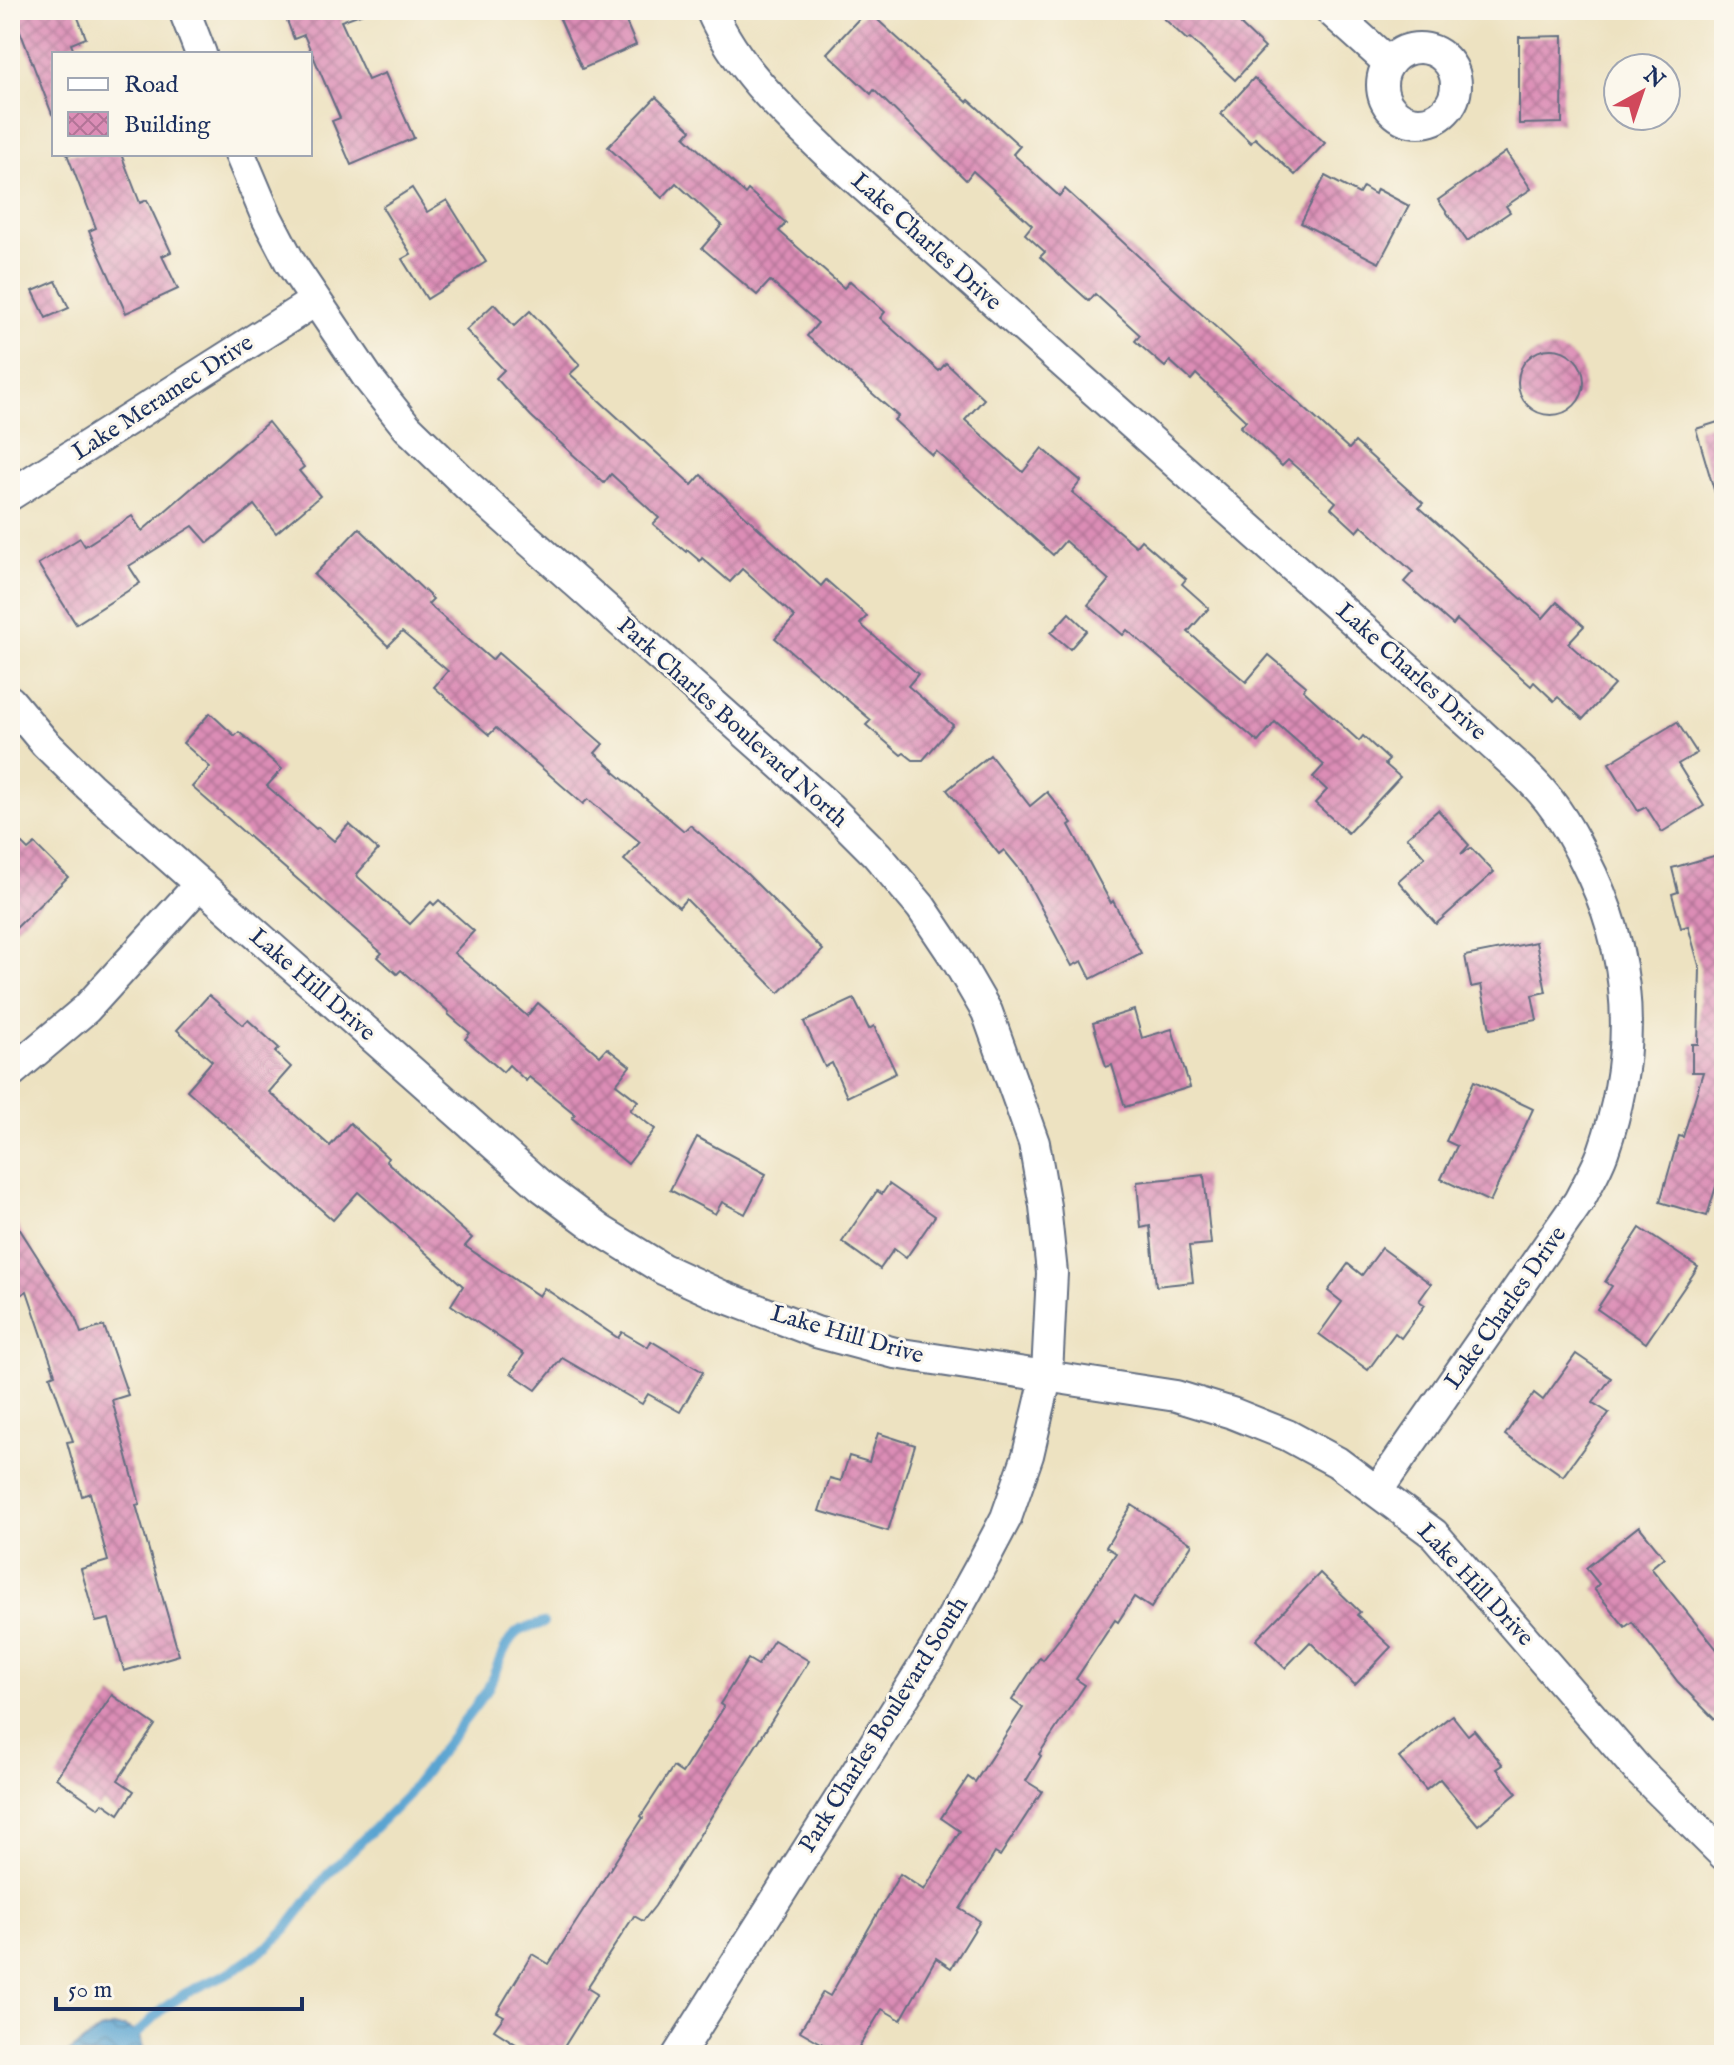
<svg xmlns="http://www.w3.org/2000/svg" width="1734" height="2065" viewBox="0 0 1734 2065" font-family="'IM FELL English',serif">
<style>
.water{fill:url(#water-waves);stroke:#3a6a98;stroke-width:2}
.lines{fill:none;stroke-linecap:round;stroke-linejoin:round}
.stream{stroke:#5aa4d1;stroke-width:10}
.building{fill:url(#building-cross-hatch)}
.minor-casing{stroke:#646e81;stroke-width:34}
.minor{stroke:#fff;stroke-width:30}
.labels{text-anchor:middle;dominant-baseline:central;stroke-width:6;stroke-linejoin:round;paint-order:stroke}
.street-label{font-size:24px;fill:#1b2f5e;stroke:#fbf7ec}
</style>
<defs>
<pattern id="water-waves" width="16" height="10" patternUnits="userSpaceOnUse" patternTransform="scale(2)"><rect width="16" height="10" fill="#5aa4d1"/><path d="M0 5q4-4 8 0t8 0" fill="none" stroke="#4a86ad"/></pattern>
<pattern id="building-cross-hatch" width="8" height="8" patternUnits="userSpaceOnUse" patternTransform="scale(2)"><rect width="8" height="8" fill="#dc8db6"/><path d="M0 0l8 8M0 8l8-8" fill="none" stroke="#b27497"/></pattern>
</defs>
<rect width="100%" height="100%" fill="#fbf7ec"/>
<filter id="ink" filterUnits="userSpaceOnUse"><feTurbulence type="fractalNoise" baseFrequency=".0125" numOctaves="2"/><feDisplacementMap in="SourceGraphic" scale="16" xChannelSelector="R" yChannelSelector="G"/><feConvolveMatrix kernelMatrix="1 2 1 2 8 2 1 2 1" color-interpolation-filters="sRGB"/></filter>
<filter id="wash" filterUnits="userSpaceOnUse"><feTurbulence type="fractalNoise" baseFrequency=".006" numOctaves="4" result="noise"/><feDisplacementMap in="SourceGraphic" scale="32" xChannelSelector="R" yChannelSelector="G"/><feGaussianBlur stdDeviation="1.8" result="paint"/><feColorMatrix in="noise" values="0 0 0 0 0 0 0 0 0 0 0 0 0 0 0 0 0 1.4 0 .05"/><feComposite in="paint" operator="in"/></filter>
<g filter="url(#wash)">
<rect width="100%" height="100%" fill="#ede2c1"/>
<path class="water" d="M113,2027H124L138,2033L144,2050L142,2055H66L100,2030Z"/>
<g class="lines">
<path class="stream" d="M138,2033L164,2008L186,1993L232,1971L270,1945L286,1929L327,1875L406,1797L486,1692C495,1676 504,1640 519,1631C526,1627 536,1626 543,1623"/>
</g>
<g id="blocks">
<g class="building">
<path d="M12,10H75L86,38L71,44L75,54H54V113L52,114Z"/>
<path d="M283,10H363V13L341,21L368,80L385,73L414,138L351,165L332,121L340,118L304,35L294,39Z"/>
<path d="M556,10H621L636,45L582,69Z"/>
<path d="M867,10L967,102L969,100L1020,146L1013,154L1059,196L1065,189L1349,449L1355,442L1423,503L1419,507L1543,618L1557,602L1584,626L1568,643L1614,685L1583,719L1558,697L1554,701L1534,682L1531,686L1457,620L1453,625L1404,582L1413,572L1362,526L1357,532L1331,508L1336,502L1288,460L1282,466L1240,427L1246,421L1196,374L1191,380L1170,361L1165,367L1135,341L1140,335L1095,294L1089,301L1040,257L1045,252L1025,234L1032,225L973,171L966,180L874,90L871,94L827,53Z"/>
<path d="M1155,10H1230L1243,23L1241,25L1265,48L1235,80L1190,38L1187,40Z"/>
<path d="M1563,36L1562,123L1519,124V37Z"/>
<path d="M1254,78L1325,143L1295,175L1255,138L1251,143L1221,114Z"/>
<path d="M656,97L691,130L685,137L745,194L748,190L786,223L779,231L844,288L850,281L885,312L880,318L939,371L946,363L984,399L965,420L1023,472L1042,448L1081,481L1072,492L1136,546L1141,540L1186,579L1182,584L1209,608L1188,632L1246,682L1269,655L1306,686L1303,690L1359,741L1363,736L1389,760L1385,764L1400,777L1348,833L1315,803L1327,790L1313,777L1324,765L1275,722L1258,742L1127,630L1123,635L1088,605L1109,580L1065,541L1053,555L936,451L932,455L894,420L898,416L807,336L818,323L770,281L757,295L702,248L722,225L676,183L662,198L608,147Z"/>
<path d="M1506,152L1531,189L1506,206L1510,212L1467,241L1438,200Z"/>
<path d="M67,154H121L140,203L147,200L171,252L162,256L178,289L126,313L89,231L96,228Z"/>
<path d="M1325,176L1359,194L1363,187L1375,194L1377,189L1409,206L1379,263L1301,223Z"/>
<path d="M412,188L427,212L447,200L486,262L427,299L402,259L411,254L382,207Z"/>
<path d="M56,281L69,308L46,318L33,291Z"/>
<path d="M494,304L514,326L530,311L580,365L570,374L692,485L701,475L821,586L826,580L867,616L860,624L918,674L908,686L953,725L923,760H913L904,753L901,755L866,725L871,720L775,638L795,617L742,569L730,582L702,558L700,561L687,550L686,552L653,524L659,518L611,474L604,483L531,416L496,378L504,370L466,330Z"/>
<circle cx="1551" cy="382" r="33"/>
<path d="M1724,420V499L1717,500L1696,429Z"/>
<path d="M268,422L304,467L299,471L320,496L276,533L254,505L208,543L193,526L129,566L140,583L76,624L38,564L80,538L85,546L132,516L142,531Z"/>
<path d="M359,528L433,599L428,604L492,660L498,653L603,744L595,753L614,770L613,771L684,831L690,825L746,873L823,950L779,993L686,899L679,907L624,860L640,842L588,799L583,804L496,728L489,735L434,687L448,671L402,632L388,646L314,575Z"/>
<path d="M1069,613L1087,630L1070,649L1051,633Z"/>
<path d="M210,713L235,736L239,732L282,769L267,786L316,829L318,827L334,841L349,824L378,850L357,874L358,877L410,924L431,902L434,905L439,900L474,931L454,953L527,1016L538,1003L600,1056L607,1048L630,1066L616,1084L638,1101L630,1110L655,1129L628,1164L572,1118L575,1114L529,1077L526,1081L509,1065L503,1072L465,1039L470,1033L448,1014L449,1012L401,970L397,974L378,957L382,953L192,787L210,767L183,743Z"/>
<path d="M1677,722L1697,753L1678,764L1704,806L1662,832L1646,807L1638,811L1609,763Z"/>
<path d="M990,755L1030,806L1047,792L1072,823L1069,825L1111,903L1113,901L1141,953L1091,979L1082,961L1072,966L1022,872L1004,850L999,854L947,790Z"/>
<path d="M1438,810L1469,845L1461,854L1471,848L1494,872L1436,924L1398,881L1425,857L1407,837Z"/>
<path d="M10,832L28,850L35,844L68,877L10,934Z"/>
<path d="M1724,853V1160L1707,1216L1660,1202L1679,1136L1683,1137L1703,1072H1692V1044H1698L1700,969L1688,926L1681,928L1672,894L1678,892L1672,868Z"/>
<path d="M1536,942L1546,992L1532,995L1537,1020L1490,1029L1481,985L1471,987L1465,956Z"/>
<path d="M209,995L243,1025L248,1020L279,1048L275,1052L291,1067L269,1092L330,1146L350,1123L388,1158L386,1161L472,1238L465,1246L539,1296L544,1288L618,1338L622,1332L648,1347L651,1341L703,1372L680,1412L648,1394L642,1404L562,1358L536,1390L511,1373L524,1354L451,1305L463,1286L358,1192L333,1220L187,1090L212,1061L177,1030Z"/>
<path d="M854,999L869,1029L874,1026L896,1073L847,1097L832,1063L825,1067L804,1022Z"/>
<path d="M1134,1010L1142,1038L1172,1029L1190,1087L1125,1107L1112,1065L1106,1067L1093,1023Z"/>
<path d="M1474,1081L1533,1109L1490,1202L1441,1179L1457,1146L1446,1141Z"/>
<path d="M697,1137L766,1174L745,1214L722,1202L715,1214L670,1190Z"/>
<path d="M1204,1175L1211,1244L1189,1246L1193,1282L1156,1286L1150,1226L1141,1228L1137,1182Z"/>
<path d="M889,1184L935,1216L906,1258L894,1249L880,1269L842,1242L877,1191L882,1194Z"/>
<path d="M10,1214L74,1314L81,1333L104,1326L128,1395L112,1400L140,1504L136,1505L179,1655L124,1671L109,1619L96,1622L81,1569L108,1561L90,1493L82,1496L67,1442L73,1441L50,1376L55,1374L27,1291L10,1302Z"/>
<path d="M1640,1228L1698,1267L1646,1343L1597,1309L1612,1286L1605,1282Z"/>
<path d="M1382,1248L1431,1284L1419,1301L1425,1305L1401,1338L1395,1333L1368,1370L1319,1334L1342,1302L1328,1291L1348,1264L1362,1275Z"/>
<path d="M1576,1354L1611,1378L1593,1403L1609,1413L1563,1476L1505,1435L1534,1393L1543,1400Z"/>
<path d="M878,1433L915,1445L888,1531L819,1511L830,1478L841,1481L849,1456L869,1462Z"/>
<path d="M1132,1505L1192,1544L1151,1608L1134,1597L1118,1622L1115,1620L1076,1679L1085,1685L1039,1754L1041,1756L1026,1781L1042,1791L1000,1856L995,1853L960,1909L980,1921L951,1968L936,1958L901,2020L882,2009L854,2055H842L800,2031L823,1992L830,1996L900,1874L924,1890L960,1831L941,1818L968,1777L975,1782L1023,1708L1012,1700L1040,1657L1043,1660L1063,1634L1116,1553L1106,1547Z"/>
<path d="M1639,1526L1664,1557L1651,1568L1724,1658V1729L1678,1682L1632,1622L1625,1627L1594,1589L1599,1584L1586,1568Z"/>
<path d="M1320,1573L1360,1612L1357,1615L1391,1647L1355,1685L1310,1642L1285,1668L1256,1640Z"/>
<path d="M774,1640L809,1661L655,1906L643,1921L634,1916L587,1988L597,1994L559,2055H533L494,2030L504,2016L497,2012L532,1954L549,1964L643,1818L641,1816L673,1767L682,1773L724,1707L720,1704L748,1659L758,1665Z"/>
<path d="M112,1695L155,1725L118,1780L134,1791L119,1814L103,1803L99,1808L56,1778Z"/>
<path d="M1452,1715L1468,1735L1474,1730L1503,1765L1497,1769L1517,1793L1478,1825L1440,1779L1426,1790L1399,1758Z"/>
</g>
</g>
</g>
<g filter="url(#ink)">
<use href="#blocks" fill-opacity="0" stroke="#646e81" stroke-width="2"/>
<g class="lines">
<g class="minor-casing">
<g id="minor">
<path d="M184,10L201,54"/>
<path d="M711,10C736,68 784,112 829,155L1480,733C1500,752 1524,771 1542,792C1563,816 1578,846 1592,875C1634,965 1636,1058 1603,1152C1597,1169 1587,1185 1579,1201L1378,1490"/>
<path d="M1330,10L1389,63"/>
<circle cx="1419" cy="85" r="37"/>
<path d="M240,154L267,218L290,262L368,378L407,427L468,486L830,808L877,855L921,907L958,962L987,1012L1034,1143L1045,1206L1052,1273L1047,1374L1028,1455L1006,1518L979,1569L937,1645L678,2055"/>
<path d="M10,495L315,301"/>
<path d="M10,701L45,743L90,787L541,1186L600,1230L663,1269L724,1297L816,1332L895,1353L1176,1396L1232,1413L1287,1435L1337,1462L1434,1534L1638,1770L1724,1855"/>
<path d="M10,1073L86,1009L199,885"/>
</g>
</g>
<use href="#minor" class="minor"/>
</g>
</g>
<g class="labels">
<g class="street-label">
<text transform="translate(926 242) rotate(42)">Lake Charles Drive</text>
<text transform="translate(163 398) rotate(-33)">Lake Meramec Drive</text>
<text transform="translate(1411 672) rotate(42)">Lake Charles Drive</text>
<text transform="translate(732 723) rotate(42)">Park Charles Boulevard North</text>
<text transform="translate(312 985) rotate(41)">Lake Hill Drive</text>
<text transform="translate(1506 1308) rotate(-55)">Lake Charles Drive</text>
<text transform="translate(847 1335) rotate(16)">Lake Hill Drive</text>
<text transform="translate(1475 1585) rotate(47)">Lake Hill Drive</text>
<text transform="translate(884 1725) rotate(-58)">Park Charles Boulevard South</text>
</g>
</g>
<rect width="1734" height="2065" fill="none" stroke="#fbf7ec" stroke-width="40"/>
<rect x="52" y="52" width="260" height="104" fill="#fbf7ec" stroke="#a1a7b3" stroke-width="2"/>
<rect x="68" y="78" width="40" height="12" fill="#ffffff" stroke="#a1a7b3" stroke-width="2"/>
<text x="124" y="92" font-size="24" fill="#1b2f5e">Road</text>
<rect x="68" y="112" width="40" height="24" fill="url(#building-cross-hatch)" stroke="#a1a7b3" stroke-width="2"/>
<text x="124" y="132" font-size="24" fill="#1b2f5e">Building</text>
<g transform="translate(1642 92) rotate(40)"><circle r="38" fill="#fbf7ec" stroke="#a1a7b3" stroke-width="2"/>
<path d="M0-6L14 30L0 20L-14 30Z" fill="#d1495b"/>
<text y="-12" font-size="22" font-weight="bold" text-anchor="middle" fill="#1b2f5e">N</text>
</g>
<path d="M56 1997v12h246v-12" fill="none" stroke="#1b2f5e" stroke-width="4"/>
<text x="68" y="1997" font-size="24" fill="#1b2f5e" stroke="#fbf7ec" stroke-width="6" paint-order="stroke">50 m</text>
</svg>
